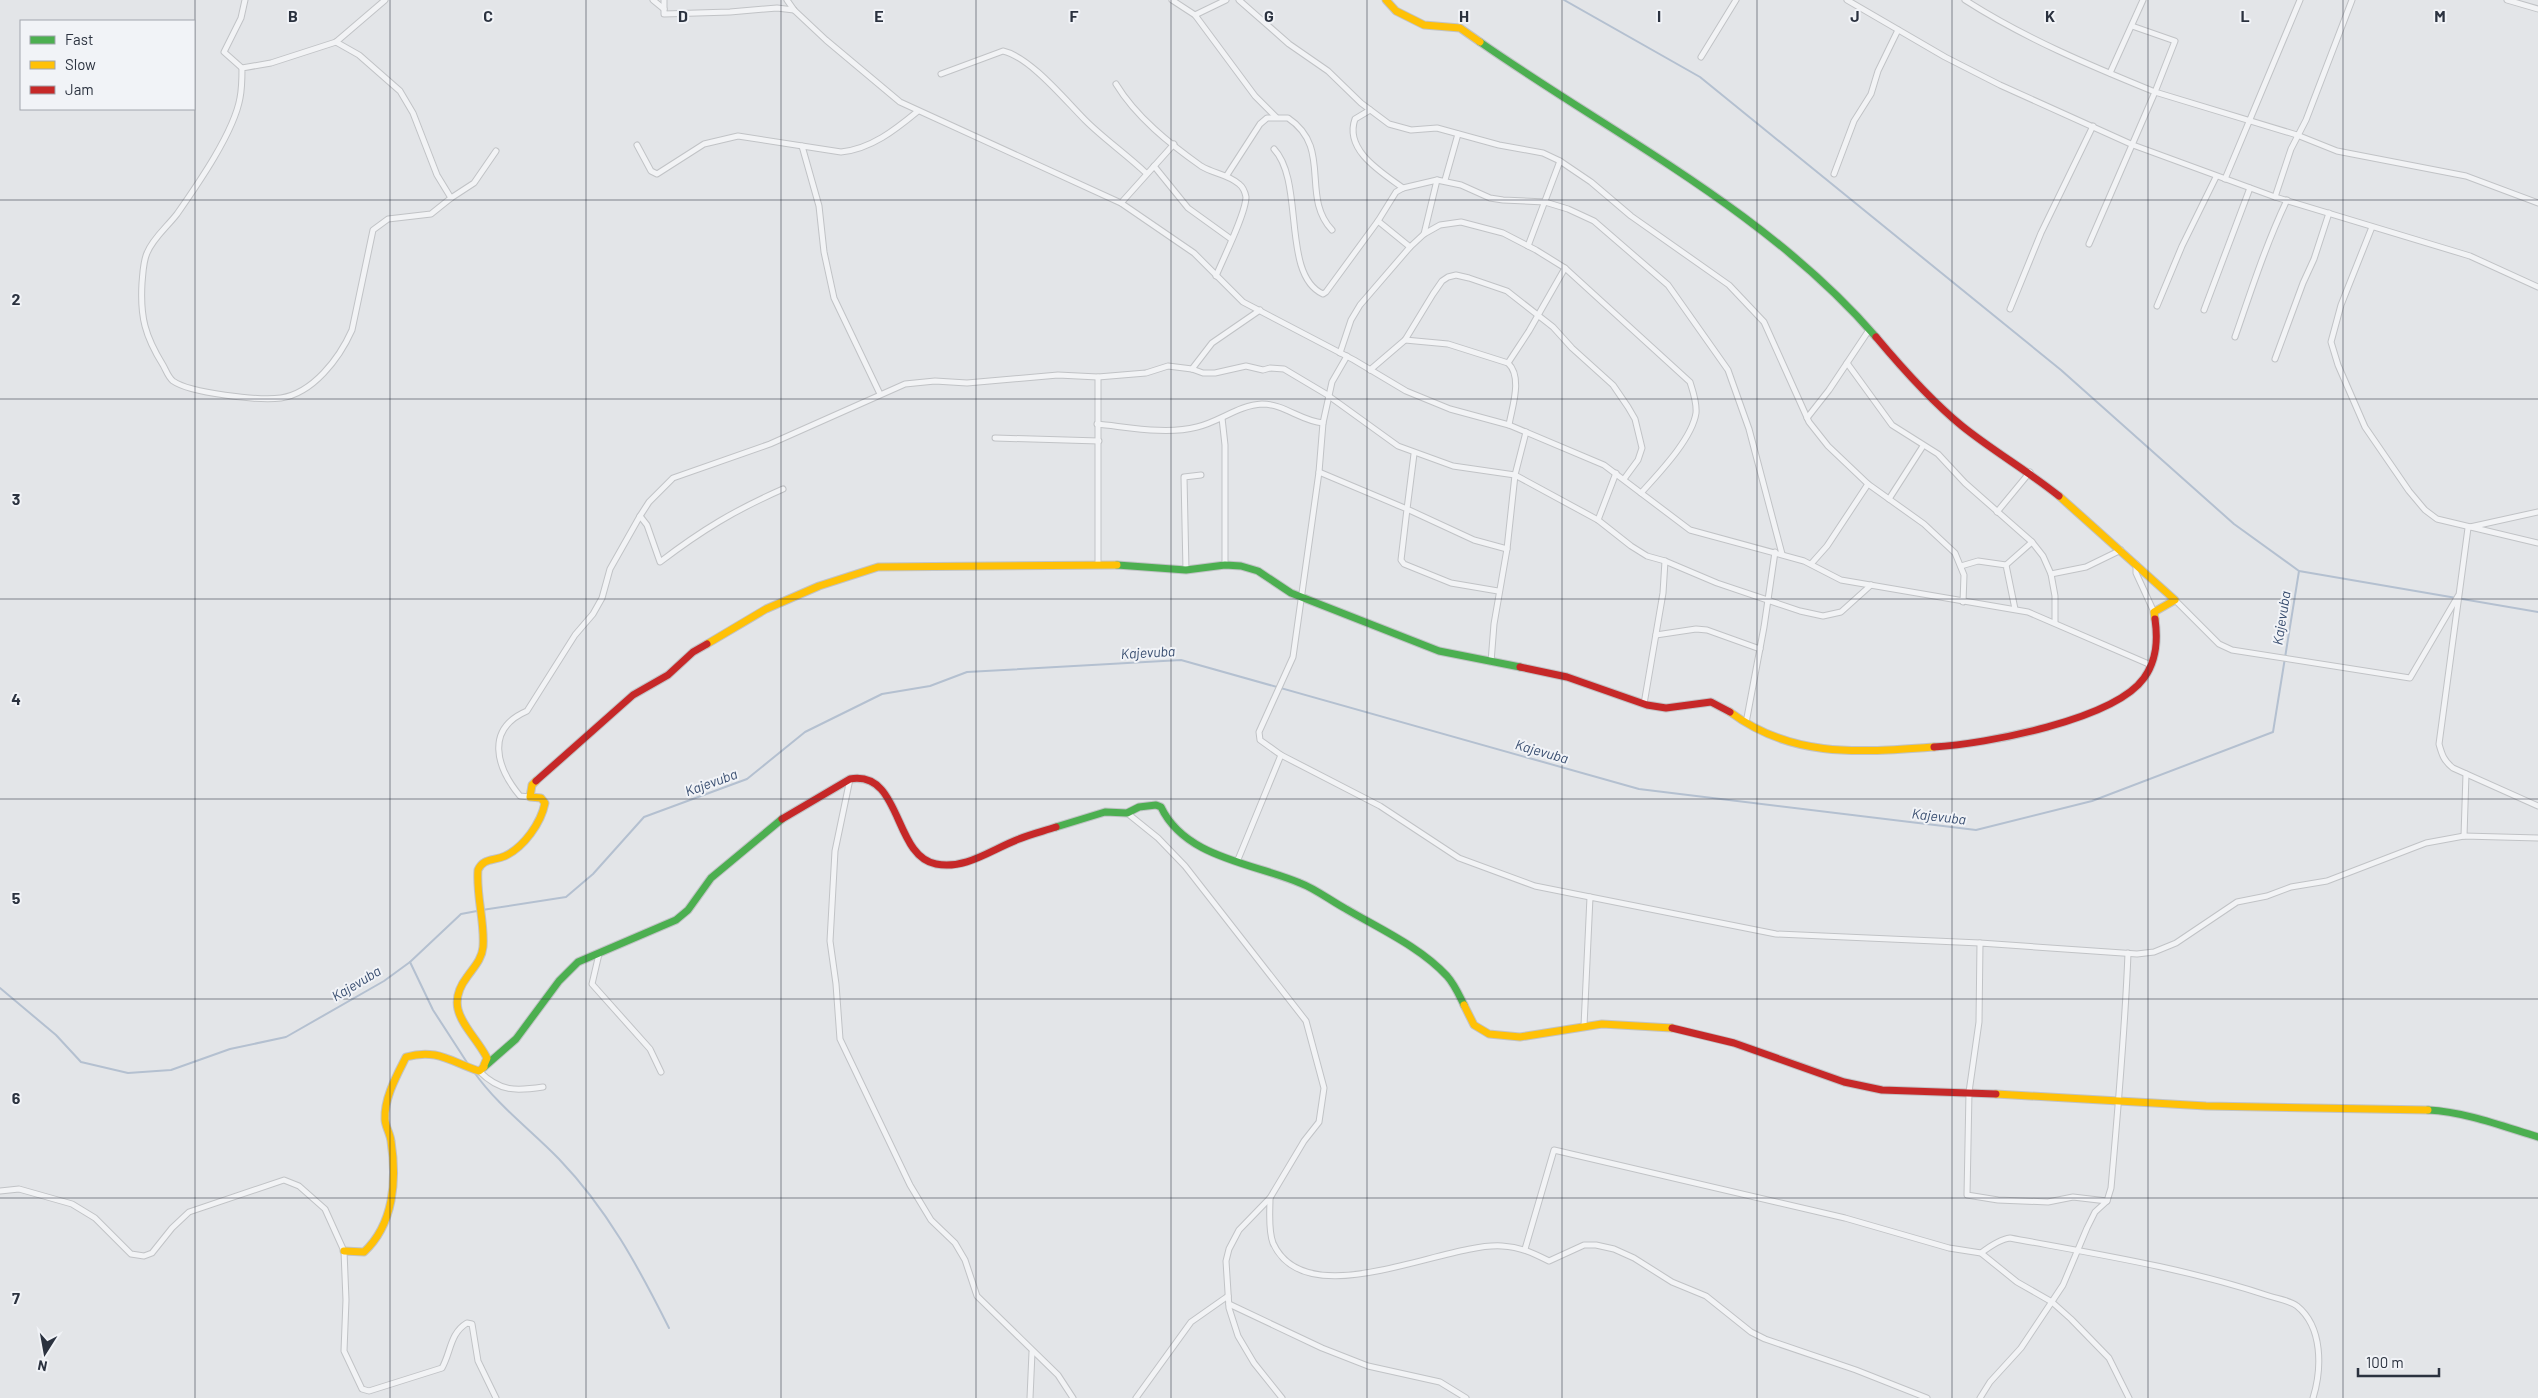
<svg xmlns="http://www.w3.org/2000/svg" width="2538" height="1398" viewBox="0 0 2538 1398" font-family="Barlow,sans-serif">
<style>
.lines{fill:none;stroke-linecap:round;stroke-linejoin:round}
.stream{stroke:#b4c0d0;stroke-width:2}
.street-casing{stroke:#c1c3c6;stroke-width:7}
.fast-casing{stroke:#c1c3c6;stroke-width:9}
.slow-casing{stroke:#c1c3c6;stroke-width:9}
.jam-casing{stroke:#c1c3c6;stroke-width:9}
.street{stroke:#f2f3f5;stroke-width:5}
.fast{stroke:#4caf50;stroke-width:7}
.slow{stroke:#ffc107;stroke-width:7}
.jam{stroke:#c62828;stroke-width:7}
.grid{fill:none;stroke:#2b323f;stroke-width:1;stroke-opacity:0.55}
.labels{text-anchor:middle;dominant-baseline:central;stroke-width:4;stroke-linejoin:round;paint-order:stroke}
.water-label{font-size:14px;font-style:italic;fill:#394e70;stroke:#f1f3f7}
.grid-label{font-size:16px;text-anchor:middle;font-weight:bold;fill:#2b323f;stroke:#f1f3f7;stroke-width:4;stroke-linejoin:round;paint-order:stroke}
</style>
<rect width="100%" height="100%" fill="#e3e5e8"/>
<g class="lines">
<g class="stream">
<path d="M1564,0L1700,77L2061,370L2234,524L2299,571L2538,612"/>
<path d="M482,910L566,897L593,874L644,817L747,779L805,732L882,694L930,686L967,672L1181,660L1639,789L1976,830L2092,801L2273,732L2299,571"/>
<path d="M410,962L433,1010L468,1064"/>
<path d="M0,988L56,1035L81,1062L128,1073L171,1070L230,1049L286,1037L384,981L410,962L461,914L477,911"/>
<path d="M474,1072C497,1105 531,1130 559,1159C607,1209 638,1266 669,1328"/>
</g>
<g class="street-casing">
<g id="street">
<path d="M385,0L336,42L271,63L242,68C242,77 242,88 240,98C234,132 198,184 177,214C167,227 153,238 147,253C143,262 143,273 142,283C140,317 145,336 163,365C166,370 168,377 173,381C190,393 259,401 281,398C313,393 339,359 352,330L373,230L388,219L431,214L451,198"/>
<path d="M653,0L664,9"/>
<path d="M664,0V14L730,12L777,8L794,10"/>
<path d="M787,0L794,10L826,40L900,102L1121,203L1194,253L1243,302L1354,360L1406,391L1450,409L1509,425L1604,465L1690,530L1804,561L1841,580L2028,612L2151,665"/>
<path d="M1172,0L1195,15L1255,96L1276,117"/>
<path d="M1239,0L1289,44L1328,71L1361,103L1389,124L1411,130L1437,128L1499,145L1543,153L1560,161L1591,182L1631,216L1729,285L1764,322L1809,422L1828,446L1868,484L1924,524L1955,553L1964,575L1963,602"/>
<path d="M1847,0L1945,57L2000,85L2133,145L2275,197L2470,256L2538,287"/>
<path d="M1965,0C2024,38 2091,66 2155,92L2089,244"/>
<path d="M2507,0L2538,9"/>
<path d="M1195,15L1226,0"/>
<path d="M2132,26L2175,41L2155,92L2297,135L2337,151L2466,176L2538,203"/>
<path d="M336,42L359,55L400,91L413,113L437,175L451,198L474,183L496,151"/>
<path d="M1701,57L1736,0"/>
<path d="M242,68L224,52L241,18L245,0"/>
<path d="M2110,73L2143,0"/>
<path d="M941,74L1003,51C1030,57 1065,100 1085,120C1104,139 1126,154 1146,173"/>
<path d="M1116,84C1136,117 1170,144 1201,166C1214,174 1228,174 1239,184C1243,187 1245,192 1246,197C1246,213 1223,259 1216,276"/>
<path d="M1370,110L1355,119C1344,150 1381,172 1403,188"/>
<path d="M637,145L651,171L657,174L704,144L738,136L841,152C871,149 895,130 918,111"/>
<path d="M802,146L819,206L824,252L834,298L880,394"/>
<path d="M1274,149C1305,182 1281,275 1323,294L1326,292L1378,221"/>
<path d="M1154,166L1188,208L1231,239"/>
<path d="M1834,174L1854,121L1871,94L1878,71L1898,30"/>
<path d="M1227,175L1260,124L1267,118H1288C1333,148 1300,196 1332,230"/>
<path d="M2225,179L2300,0"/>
<path d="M1445,180L1458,134"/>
<path d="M2275,197L2291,149L2306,120L2352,0"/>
<path d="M1121,203L1174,144"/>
<path d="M2372,227L2341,305L2331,342L2338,365L2365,427L2409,491L2425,510L2437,519L2538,543"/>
<path d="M1424,234L1437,180"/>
<path d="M1528,246L1560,161"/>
<path d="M1410,247L1378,221L1396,192L1403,188L1437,180L1461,185L1490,198L1503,200L1545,202L1568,209L1594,221L1668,285L1728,370L1749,429L1782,554"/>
<path d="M2157,306L2182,246L2216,177"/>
<path d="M2010,309L2041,233L2093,126"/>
<path d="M2204,310L2250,188"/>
<path d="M2235,337C2251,291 2266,244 2287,200"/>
<path d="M1405,340L1448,344L1508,363C1523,377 1512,407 1509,425"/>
<path d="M1340,353L1351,320L1360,305L1410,247L1424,234L1440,225L1461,222L1503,233L1536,250L1565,268L1690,382C1693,392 1697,402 1696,413C1692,439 1659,473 1641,493"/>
<path d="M2275,359L2303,283L2314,259L2329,213"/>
<path d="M1508,363L1529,331L1565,268"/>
<path d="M1847,363L1892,425L1938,454L1965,483L2032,542L2043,556L2051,574L2055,596V622"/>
<path d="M1192,369L1212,343L1260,310"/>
<path d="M1370,370L1405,340L1433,294L1442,281L1448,277L1456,275L1469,278L1507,291L1553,327L1572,348L1613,385L1628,407L1635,419L1642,448L1638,460L1624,479"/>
<path d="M1098,377V563"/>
<path d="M1222,418L1225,445V565"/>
<path d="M1807,418L1829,390L1869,330"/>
<path d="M1097,424C1128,427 1166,435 1197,427C1219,422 1239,405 1262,404C1284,404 1301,421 1323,423"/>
<path d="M995,438L1099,441"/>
<path d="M1414,454L1407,509L1474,540L1507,549"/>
<path d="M1319,472L1407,509L1401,560L1404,564L1451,583L1498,591"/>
<path d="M1889,499L1923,446"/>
<path d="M1997,512L2030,472"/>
<path d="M640,516L647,525L660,562C702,530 735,510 783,489"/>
<path d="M1598,520L1616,473"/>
<path d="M2470,527L2538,512"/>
<path d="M2468,528L2439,744C2442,755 2444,761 2453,768L2538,806"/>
<path d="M1811,564L1827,546L1868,484"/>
<path d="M2136,564V573L2154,612"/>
<path d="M2006,565L2032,542"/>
<path d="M1961,566L1978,561L2006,565L2015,609"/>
<path d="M1186,570L1184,477L1201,475"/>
<path d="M2051,574L2086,567L2121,550"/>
<path d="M2175,600L2219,644L2232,650L2410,678L2458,596"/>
<path d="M1656,635L1696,629L1707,630L1760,649"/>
<path d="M1491,662L1494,624L1507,549L1515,475L1526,432"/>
<path d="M1644,704L1663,593L1665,561"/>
<path d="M1746,723L1764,627L1775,552"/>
<path d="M1281,755L1380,806L1459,858L1535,886L1590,897"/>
<path d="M850,779L835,851L830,941L836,984L840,1039L910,1185L931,1220L955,1243L965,1260L977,1296L1058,1375L1073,1398"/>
<path d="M530,797L520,796C496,767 485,729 527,711L575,635L593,614L602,598L610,569L640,516L649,502L673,478L770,444L905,384L935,381L967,383L1058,375L1098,377L1146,373L1168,366L1192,369L1203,373H1215L1246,366L1263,370L1270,368L1284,369L1326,394L1398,446L1453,466L1515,475L1598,520L1631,546L1647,556L1665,561L1717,583L1800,611L1823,616L1841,612L1871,585"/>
<path d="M1127,813L1158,838L1185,866L1306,1021L1324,1088L1319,1122L1304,1141L1270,1198L1239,1230L1229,1249L1226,1261L1229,1308L1238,1336L1254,1363L1282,1398"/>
<path d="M2464,836L2466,774"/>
<path d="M1237,862L1281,755L1260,740L1259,732L1293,657L1319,472L1323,423L1332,382L1347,356"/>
<path d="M599,954L592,984L650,1049L661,1072"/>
<path d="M1584,1026L1590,897L1776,934L1980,943"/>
<path d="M479,1071C500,1092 516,1091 543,1087"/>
<path d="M0,1191L19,1189L72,1204L95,1218L131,1254L144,1256L152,1253L172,1228L189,1212L284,1180L299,1186L325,1209L344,1251L346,1300L344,1351L362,1389L369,1391L442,1368C451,1352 450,1333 467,1323L472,1324L478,1361L496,1398"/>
<path d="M1270,1198C1270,1211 1268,1230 1273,1243C1306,1317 1445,1242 1502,1246C1521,1247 1533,1253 1549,1261L1584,1245H1596L1614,1249L1634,1258L1672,1282L1706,1296L1751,1332L1765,1339L1856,1370L1927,1398"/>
<path d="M2107,1201L2073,1197L2048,1202L1998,1200L1967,1195L1969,1092L1979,1022L1980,943L2137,954L2154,952L2176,943L2237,902L2267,896L2291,887L2327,881L2426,843L2464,836L2538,838"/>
<path d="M1525,1249L1554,1150L1845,1218L1949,1248L1981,1253L2017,1282L2052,1302L2071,1319L2109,1358L2129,1398"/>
<path d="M1981,1253C1989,1247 2000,1239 2010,1238C2096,1254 2185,1268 2269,1296C2278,1299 2289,1300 2297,1306C2323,1327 2322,1369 2313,1398"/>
<path d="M1229,1304L1322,1348L1368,1366L1440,1382L1466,1398"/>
<path d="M1030,1398L1032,1352"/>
<path d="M1136,1398L1191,1322L1228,1296"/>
<path d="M1980,1398L1990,1382L2021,1348L2063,1285L2087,1228L2095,1212L2107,1201L2111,1188C2118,1109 2125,1032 2128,953"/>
</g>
</g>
<g class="fast-casing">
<g id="fast">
<path d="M1480,42C1615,136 1767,211 1876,337"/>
<path d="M1117,565L1186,570L1225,565L1241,566L1258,571L1291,593L1439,651L1520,667"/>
<path d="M1056,827L1105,812L1127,813L1139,807L1156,805L1161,807C1185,858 1253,863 1300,883C1316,889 1331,901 1346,909C1380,929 1420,947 1447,976C1455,985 1459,995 1464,1005"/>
<path d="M484,1067L516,1039L559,981L578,962L676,920L688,910L711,878L782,819"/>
<path d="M2428,1110C2466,1112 2502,1126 2538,1137"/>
</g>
</g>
<g class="slow-casing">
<g id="slow">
<path d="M1386,0L1396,11L1424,25L1460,28L1480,42"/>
<path d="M2059,496L2175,600L2154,612L2155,619"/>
<path d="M707,644L766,609L819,586L878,567L1117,565"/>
<path d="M1730,712C1793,759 1860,752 1934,747"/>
<path d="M1464,1005L1474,1025L1489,1034L1520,1037L1602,1024L1672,1028"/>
<path d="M484,1065L487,1058C473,1030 441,1011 467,977C474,967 482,959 483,947C485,922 476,896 478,870C483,858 494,861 505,856C524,847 541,823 545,803L541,798L530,797L532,785L536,781"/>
<path d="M1996,1094L2206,1106L2428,1110"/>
<path d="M344,1251L364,1252C394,1224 397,1180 391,1141C390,1133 385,1126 385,1119C384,1098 397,1075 406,1057C437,1048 451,1062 479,1071L484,1067"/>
</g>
</g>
<g class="jam-casing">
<g id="jam">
<path d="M1876,337C1902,368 1930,400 1962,426C1993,451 2028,471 2059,496"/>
<path d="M1520,667L1567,677L1647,705L1666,708L1711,702L1730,712"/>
<path d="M1934,747C1985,744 2114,720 2144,678C2157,660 2158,640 2155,619"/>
<path d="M536,781L633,695L668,675L693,652L707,644"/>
<path d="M782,819L850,779C902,770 893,856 936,864C966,870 992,849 1019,839C1031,834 1044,831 1056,827"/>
<path d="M1672,1028L1734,1043L1844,1082L1882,1090L1996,1094"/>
</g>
</g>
<use href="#street" class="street"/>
<use href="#fast" class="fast"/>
<use href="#slow" class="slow"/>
<use href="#jam" class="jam"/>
</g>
<path class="grid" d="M195,0V1398M390,0V1398M586,0V1398M781,0V1398M976,0V1398M1171,0V1398M1367,0V1398M1562,0V1398M1757,0V1398M1952,0V1398M2148,0V1398M2343,0V1398M0,200H2538M0,399H2538M0,599H2538M0,799H2538M0,999H2538M0,1198H2538"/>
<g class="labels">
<g class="water-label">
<text transform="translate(2281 618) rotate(-81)">Kajevuba</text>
<text transform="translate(1148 652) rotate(-3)">Kajevuba</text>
<text transform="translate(1542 751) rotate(16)">Kajevuba</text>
<text transform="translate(711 782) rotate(-20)">Kajevuba</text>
<text transform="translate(1939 816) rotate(7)">Kajevuba</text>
<text transform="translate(356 983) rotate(-31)">Kajevuba</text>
</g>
</g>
<g class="grid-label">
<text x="293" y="22">B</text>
<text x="488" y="22">C</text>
<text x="683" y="22">D</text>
<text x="879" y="22">E</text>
<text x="1074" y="22">F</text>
<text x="1269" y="22">G</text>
<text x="1464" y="22">H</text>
<text x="1659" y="22">I</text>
<text x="1855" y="22">J</text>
<text x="2050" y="22">K</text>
<text x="2245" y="22">L</text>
<text x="2440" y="22">M</text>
<text x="16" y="305">2</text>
<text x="16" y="505">3</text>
<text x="16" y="705">4</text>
<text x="16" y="904">5</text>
<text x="16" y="1104">6</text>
<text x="16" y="1304">7</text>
</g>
<rect x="20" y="20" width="175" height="90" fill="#f1f3f7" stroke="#a2a6ad"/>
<rect x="30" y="36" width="25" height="8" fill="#4caf50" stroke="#a2a6ad"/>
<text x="65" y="45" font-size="15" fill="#2b323f">Fast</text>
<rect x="30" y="61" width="25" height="8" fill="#ffc107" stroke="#a2a6ad"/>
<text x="65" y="70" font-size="15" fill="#2b323f">Slow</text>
<rect x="30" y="86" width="25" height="8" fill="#c62828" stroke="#a2a6ad"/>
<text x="65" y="95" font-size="15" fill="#2b323f">Jam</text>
<g transform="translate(45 1353) rotate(191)" stroke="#f1f3f7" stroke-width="4" paint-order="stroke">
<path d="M0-4L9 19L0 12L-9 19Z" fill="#2b323f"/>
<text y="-8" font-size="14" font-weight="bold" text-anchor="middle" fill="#2b323f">N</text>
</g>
<path d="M2358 1368v8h81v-8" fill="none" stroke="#2b323f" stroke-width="2.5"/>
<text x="2366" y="1368" font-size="15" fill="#2b323f" stroke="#f1f3f7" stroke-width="4" paint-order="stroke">100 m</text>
</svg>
